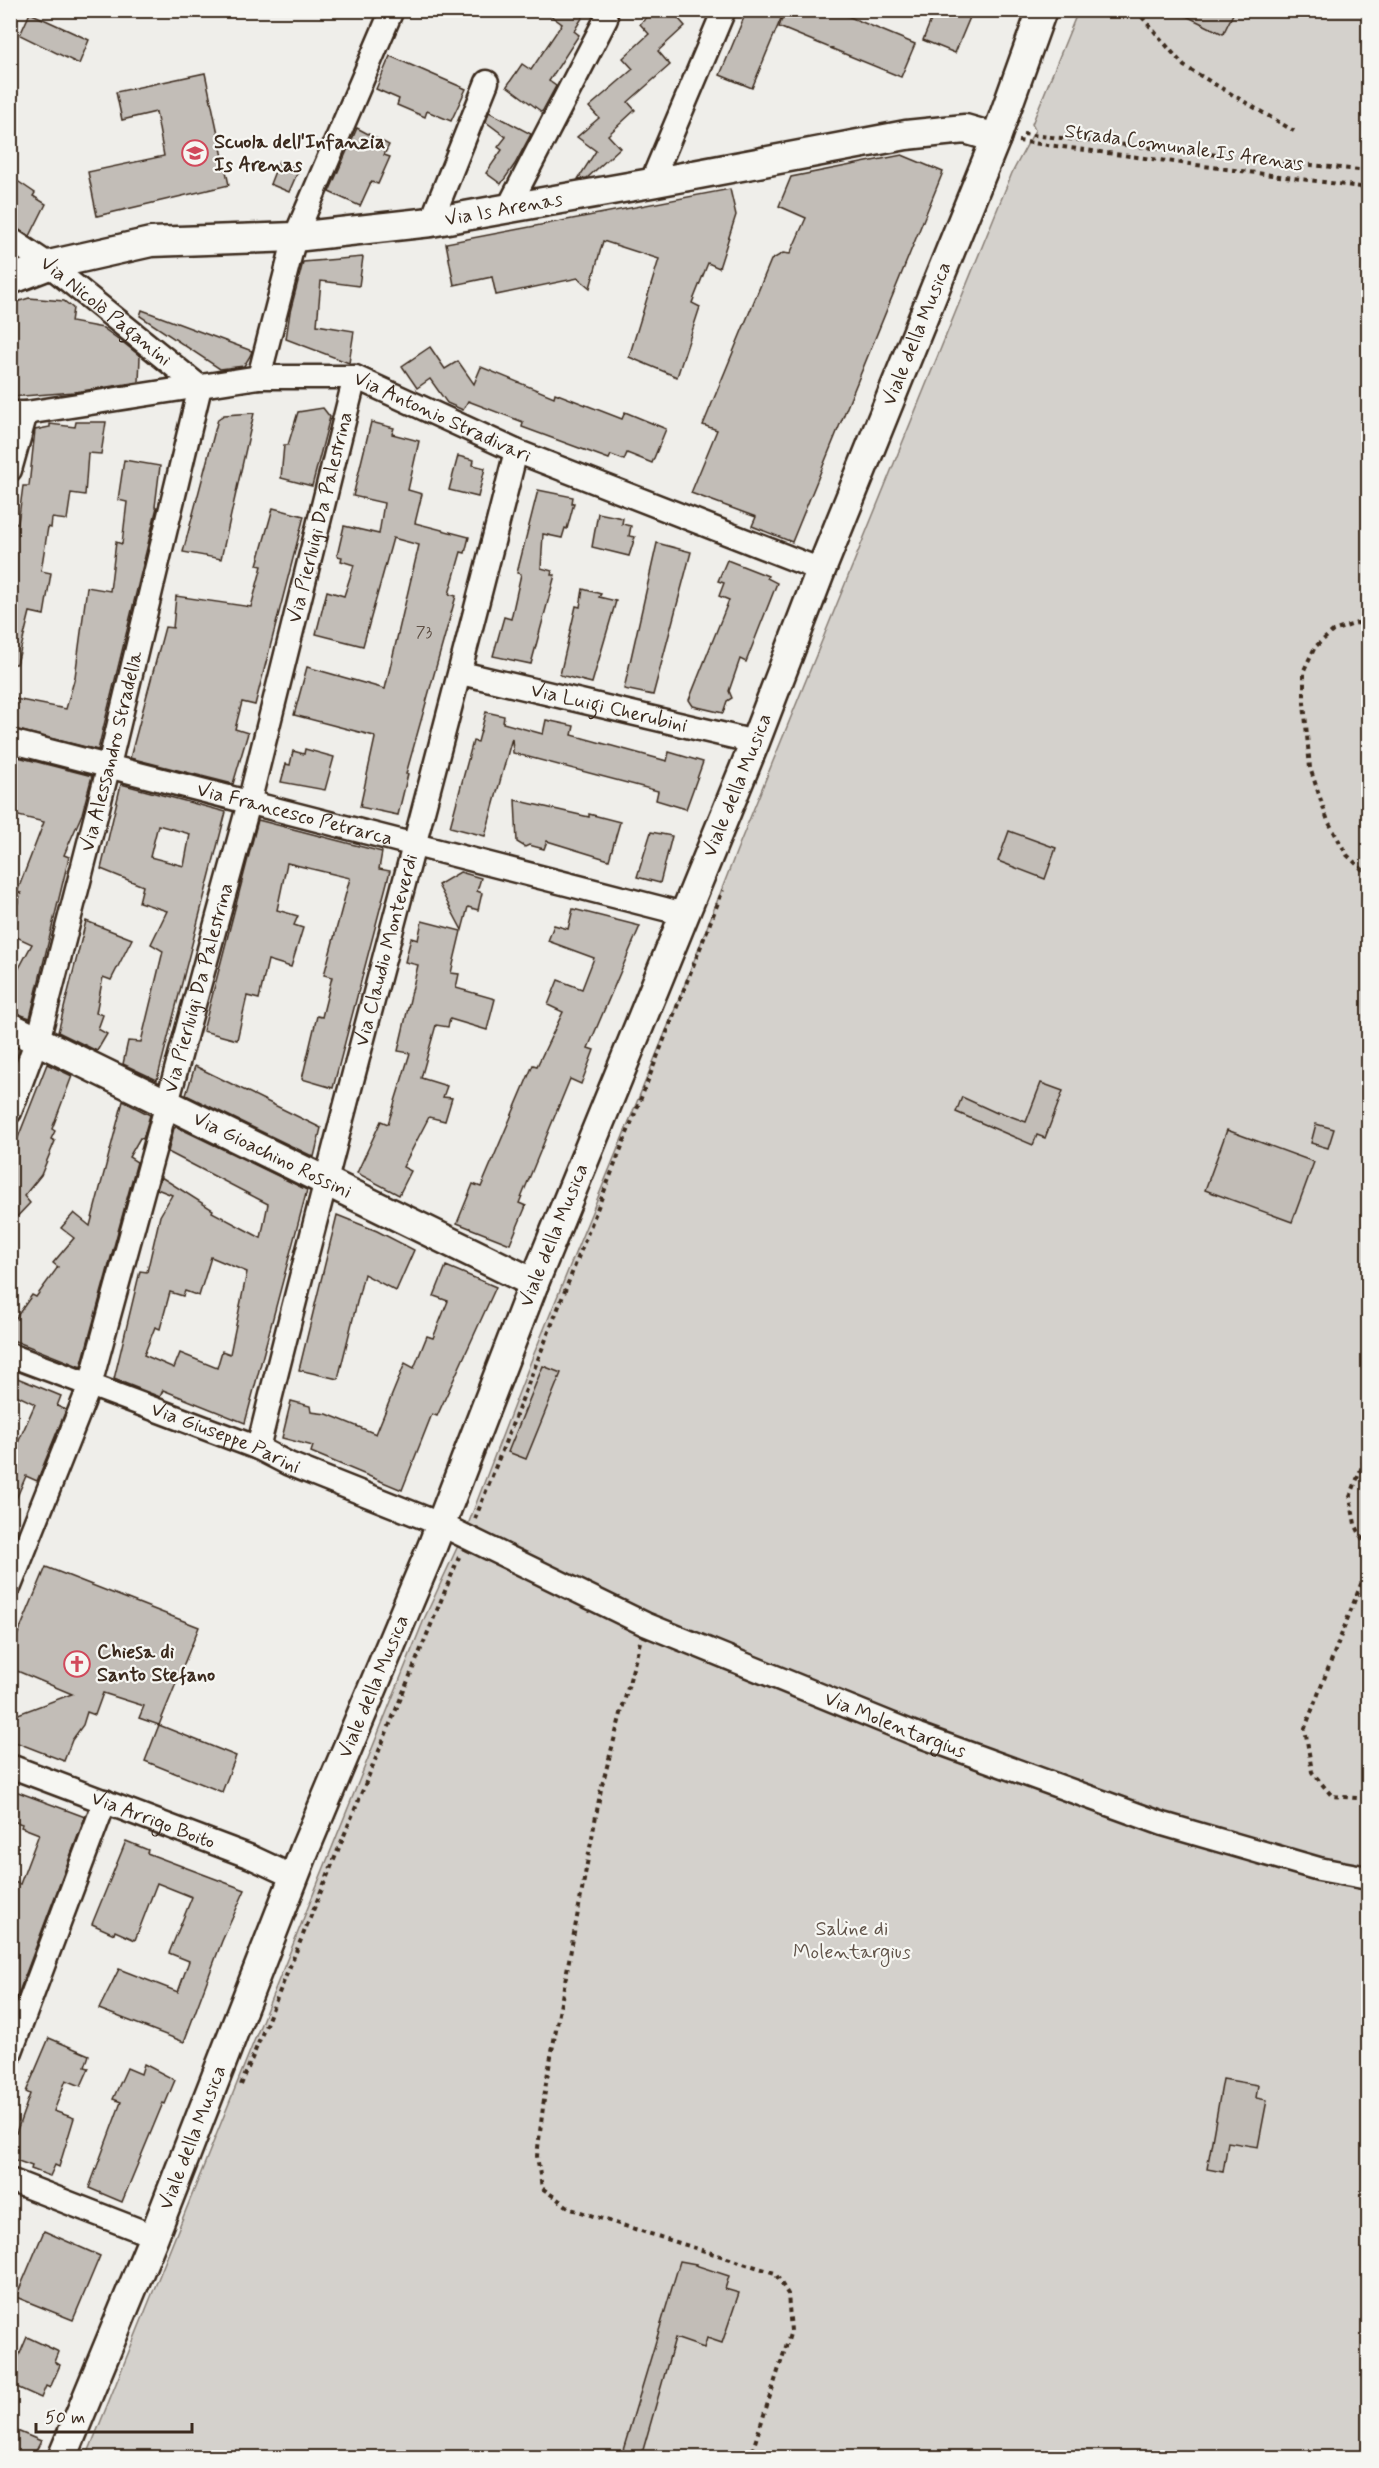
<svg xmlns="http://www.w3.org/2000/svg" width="1379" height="2468" viewBox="0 0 1379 2468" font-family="Mynerve,sans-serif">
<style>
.green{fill:#d4d1cc;stroke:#887e75;stroke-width:1.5}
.building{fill:#c2bdb7;stroke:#3b2a1e;stroke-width:1.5;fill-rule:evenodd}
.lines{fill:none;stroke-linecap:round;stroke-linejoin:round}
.minor-casing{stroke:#3b2a1e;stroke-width:27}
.tertiary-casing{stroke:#3b2a1e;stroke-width:33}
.path{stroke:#3b2a1e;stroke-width:4;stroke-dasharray:4.5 4.5;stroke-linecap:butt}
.minor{stroke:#f6f6f2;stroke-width:22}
.tertiary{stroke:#f6f6f2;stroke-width:28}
.labels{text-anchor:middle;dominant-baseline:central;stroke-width:4.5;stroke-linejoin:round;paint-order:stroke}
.number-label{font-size:16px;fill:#5d4f44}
.poi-label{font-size:20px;font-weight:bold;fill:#3b2a1e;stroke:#f6f6f2;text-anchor:start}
.street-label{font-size:20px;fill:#3b2a1e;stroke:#f6f6f2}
.park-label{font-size:20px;fill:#61544a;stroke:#f6f6f2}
</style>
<rect width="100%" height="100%" fill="#efeeea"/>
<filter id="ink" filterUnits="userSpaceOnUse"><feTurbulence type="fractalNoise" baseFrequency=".0167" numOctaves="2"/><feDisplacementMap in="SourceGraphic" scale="12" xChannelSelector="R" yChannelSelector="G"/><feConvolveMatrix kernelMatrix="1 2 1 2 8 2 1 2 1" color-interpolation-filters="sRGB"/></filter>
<g filter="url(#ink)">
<path class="green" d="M1078,11H1368V2457L86,2458L425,1617L469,1522L531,1361L681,994L739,845L1012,173L1035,130L1032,124Z"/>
<g class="building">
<path d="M543,10H587L574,31L579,35L549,81L556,86L542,112L507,86L522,64L531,70L562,24Z"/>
<path d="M654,10H671L685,26L658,51L670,65L628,102L635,110L608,135L620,148L587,178L578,179L596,151L577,137L599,118L589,107L633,69L623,58L649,34L640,24Z"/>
<path d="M747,10H769L782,16L752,88L720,75Z"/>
<path d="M785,10H833L915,44L901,77L779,27Z"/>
<path d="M935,10H973L955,53L923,40Z"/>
<path d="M1174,10H1235L1223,34Z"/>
<path d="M30,13L89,40L79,64L20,35Z"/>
<path d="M390,56L466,89L451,121L427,111L425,117L397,105L399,99L376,89Z"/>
<path d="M205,73L229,185L97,216L88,172L164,156L156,112L122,120L116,92Z"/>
<path d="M489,112L531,134L515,164L501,184L486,173L502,150L498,147L506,137L486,122Z"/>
<path d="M357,128L389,145L384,155L390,157L378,184L371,182L360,206L329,192Z"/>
<path d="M902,155L943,172L792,542L752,526L756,517L691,493L717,430L703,425L771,260L783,253L790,254L806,218L779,206L791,177Z"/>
<path d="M279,161L299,169L289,192L270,184Z"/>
<path d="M10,176L35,193L33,196L46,204L30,236L10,226Z"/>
<path d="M730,189L736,215L719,268L708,263L692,303L700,307L677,377L629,357L659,259L603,241L590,288L578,278L496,295L492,277L454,285L446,243Z"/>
<path d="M363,257L359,286L321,281L317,325L354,331L349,363L286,339L290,312L303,262Z"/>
<path d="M29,298L64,301L73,308L71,322L103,328L125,344L140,356L139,382L75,392L10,397V304Z"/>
<path d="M142,310L252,351L250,356L244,366L220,369L140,316Z"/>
<path d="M430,347L445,369L458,361L474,384L481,367L554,397L555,393L622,419L625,412L666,429L652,463L627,453L624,460L611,455L609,459L522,427L523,422L468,401L463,410L447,403L430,379L417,388L402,366Z"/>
<path d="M323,408L330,417L312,486L281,478L284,445H288L298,412Z"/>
<path d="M254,413L221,559L183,552L218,419L224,415Z"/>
<path d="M76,422H106L101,454L88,453L85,495L71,493L67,520L52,518L51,528L48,527L41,571L51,573L44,615L30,612L17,664H10V534L14,522L18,523L23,486H29L35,430L50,427V424L75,427Z"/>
<path d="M371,422L394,428L392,434L419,441L408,490L422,494L415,523L469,537L465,553L461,552L449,594L456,596L406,774H408L398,815L360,807L375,738L374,736L294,715L307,667L385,689L419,545L393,538L363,646L316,634L327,591L344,596L354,565L341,561L342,557L337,556L344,526L379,534L384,503L353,496Z"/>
<path d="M458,456L474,460L473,465L485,468L478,497L449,490Z"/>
<path d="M124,460L160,466L155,507H157L98,750L10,728V698L66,709L75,677L87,587L110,591L116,542L122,544L127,502L118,500Z"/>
<path d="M538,490L573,497L572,503H574L567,529L565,528L562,538L543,534L541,568L552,571L551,575H555L531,664L493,656L504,617L511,619L521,574L517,573Z"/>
<path d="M273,508L304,516L255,705L242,702L235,729L248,733L233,784L130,758L165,627L173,628L176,596L251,607L262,566L257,565Z"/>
<path d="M598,513L623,518L622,524L631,526L629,536L635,537L629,556L592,547Z"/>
<path d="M657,543L691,552L653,695L624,689Z"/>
<path d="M727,560L768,576L767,578L777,583L746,662L740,659L729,691L732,698L727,701L723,713L693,706L689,700L729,600L719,596L724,583L718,581Z"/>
<path d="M583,589L601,594L599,597L616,601L592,683L560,675L576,606L580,607Z"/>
<path d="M486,712L504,716L503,723L543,734L546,720L574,726L572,735L667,761L669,752L703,762L686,809L656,800L658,791L513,753L512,738L485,836L450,827L473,741L478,742Z"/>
<path d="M305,749L334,757L325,790L281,782L286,764L290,765L293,751L304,754Z"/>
<path d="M10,755L92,776L82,814L64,855L69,857L30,1018L10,1011V985L32,944L10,934V928L21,893L17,892L44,822L10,814Z"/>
<path d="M121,784L226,812L157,1080L123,1064L128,1041L141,1042L163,951L151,944L167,911L139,902L143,886L101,869ZM158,825L190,834L184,866L150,857Z"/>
<path d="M515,800L589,817V814L620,822L609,860L547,841L544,849L529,845L525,847L517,842Z"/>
<path d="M258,820L382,852L379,869L390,871L333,1088L302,1079L317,1016L322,1017L332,977L324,975L350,878L287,863L277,910L298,916L294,925L303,928L291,967L268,960L259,999L247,996L237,1040L203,1031Z"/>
<path d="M1009,831L1056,848L1045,879L998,861Z"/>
<path d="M651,832L672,836L660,883L637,877Z"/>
<path d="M460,872L481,878L477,891L482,893L478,910L468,907L462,930L438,885Z"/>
<path d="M573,909L640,926L588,1048L594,1050L581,1084L570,1079L519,1203L526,1206L510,1244L457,1223L473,1184L481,1187L533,1065L537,1066L563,1012L548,1005L558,980L582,989L594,958L548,941L554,925L568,929Z"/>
<path d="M86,921L132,939L111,980L103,977L96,1013L103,1015L98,1029L107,1034L97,1051L58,1032Z"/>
<path d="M422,921L461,931L451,973L459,974L456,988L495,999L487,1030L450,1019L448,1027L436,1025L421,1078L447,1086L443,1097L452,1098L445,1121L429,1117L403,1167L411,1171L399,1195L357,1173L381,1121L388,1124L410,1053L398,1051L418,965L405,962L411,938L418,940Z"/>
<path d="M47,1064L72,1076L52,1129L55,1131L51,1139L55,1141L41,1175L24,1196L30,1203L10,1224V1158Z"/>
<path d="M195,1066L321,1128L314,1157L186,1095Z"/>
<path d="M1041,1083L1063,1091L1045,1138L1037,1135L1033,1145L956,1112L962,1097L997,1113V1111L1026,1122Z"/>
<path d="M123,1101L150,1115L143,1139L140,1138L129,1157L137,1162L81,1367L10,1339V1326L32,1295L36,1297L58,1267L53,1263L74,1238L61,1228L74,1213L90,1226Z"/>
<path d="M1316,1124L1334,1129L1328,1148L1311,1143Z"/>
<path d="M177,1127L307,1190L245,1423L163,1390L160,1397L114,1379L140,1271L147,1272L160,1216L172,1195L157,1189L161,1177L213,1210L212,1212L261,1238L268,1204L168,1152L174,1128ZM211,1257L247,1272L230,1354L222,1351L217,1368L180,1353L174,1368L144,1355L155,1327L160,1329L170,1292L183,1296L185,1291L199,1296Z"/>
<path d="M1227,1130L1314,1162L1292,1222L1205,1190Z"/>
<path d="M337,1215L377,1231L414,1250L396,1291L364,1274L338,1379L299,1370Z"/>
<path d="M446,1266L496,1287L437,1416L432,1414L402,1490L311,1452L313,1446L282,1438L291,1401L310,1406L311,1412L327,1414L376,1434L405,1363L414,1368L427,1336L433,1338L448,1301L434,1296Z"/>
<path d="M543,1366L561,1373L526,1459L508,1452Z"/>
<path d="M10,1375L61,1396L57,1406L66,1410L37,1481L26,1476L10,1513V1461L35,1404L10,1392Z"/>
<path d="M46,1567L199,1627L159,1725L139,1718L144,1706L103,1693L95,1715L87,1712L83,1725L72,1740L64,1761L10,1740V1717L72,1694L10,1668V1653Z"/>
<path d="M159,1725L236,1756L222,1792L145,1761Z"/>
<path d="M10,1789L85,1817L11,2013L10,1881L20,1884L39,1834L21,1827L22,1824L10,1820Z"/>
<path d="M126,1841L148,1850L147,1853L245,1890L222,1941L184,2042L99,2009L119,1969L178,1992L189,1961L169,1953L192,1897L157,1883L135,1940L115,1931L114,1934L92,1924Z"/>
<path d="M49,2038L89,2055L85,2067L89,2068L81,2086L66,2080L54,2111L74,2118L59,2167L55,2165L50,2176L31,2169L32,2166L10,2158V2131L16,2133L30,2094L26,2092Z"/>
<path d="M144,2064L175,2080L165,2104L163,2103L122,2202L89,2188L121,2102L113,2099L127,2068L141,2074Z"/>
<path d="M1223,2079L1258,2085L1256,2098L1267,2100L1258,2147L1228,2142L1223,2172L1207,2169Z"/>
<path d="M44,2231L100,2256L73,2320L16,2297Z"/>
<path d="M680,2261L696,2264L695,2265L729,2276L725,2289L739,2293L722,2343L707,2338L704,2348L675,2338L641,2457H621Z"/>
<path d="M27,2337L59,2352L55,2362L60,2365L50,2388L46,2386L41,2398L10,2384V2377Z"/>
<path d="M10,2428L41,2441L33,2457L10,2451Z"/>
</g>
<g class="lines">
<g class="minor-casing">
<g id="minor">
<path d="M651,183L724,10"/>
<path d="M508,208L606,19"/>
<path d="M431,222L487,82"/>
<path id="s1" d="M10,239L49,265L200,387"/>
<path d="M259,377L295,237L392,10"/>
<path id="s2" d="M10,413H26L259,377H355L516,451L821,570"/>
<path d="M10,470L26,413"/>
<path id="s3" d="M461,673L755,742"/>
<path id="s4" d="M10,741L684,914"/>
<path id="s5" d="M10,1112L41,1029L109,765L200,387"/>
<path id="s6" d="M10,1355L258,1448L289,1464L440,1524L645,1624L918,1735L1163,1824L1319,1869L1368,1878"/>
<path id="s7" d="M258,1448C340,1114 433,784 516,451"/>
<path id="s8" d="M10,1586L90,1385L249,803L355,377"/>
<path id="s9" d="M10,1766L251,1857L294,1877"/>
<path d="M10,2054L105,1801"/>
<path d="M10,2180L154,2236"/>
</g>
</g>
<g class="tertiary-casing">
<g id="tertiary">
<path id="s10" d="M10,280L49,265L151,242L295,237L431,222L651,183L906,135L965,129L996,138"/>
<path id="s11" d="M10,1027L534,1283"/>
<path id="s12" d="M62,2458L154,2236L305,1849L432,1547L534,1283L755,742L821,570L996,138L1042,10"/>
</g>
</g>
<g class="path">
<path d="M1136,10L1184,66L1294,131"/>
<path d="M1023,134L1368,171"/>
<path d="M1018,141L1368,188"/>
<path d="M1368,626L1357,623L1333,631L1315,647L1304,670V703L1310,768L1328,821L1347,855L1368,875"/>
<path d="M1368,1451L1350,1497L1355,1524L1368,1550"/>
<path d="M475,1519L723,890"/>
<path d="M1368,1566L1305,1728L1312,1772L1332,1796L1368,1799"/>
<path d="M640,1642L601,1789L546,2083L537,2156L542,2188L571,2209L775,2273L788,2294L791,2331L750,2458"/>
<path d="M241,2085L459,1557"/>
</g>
<use href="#minor" class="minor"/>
<use href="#tertiary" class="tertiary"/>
</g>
</g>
<defs>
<g id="school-ring" transform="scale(1.35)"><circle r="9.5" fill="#f6f6f2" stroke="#d1495b" stroke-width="1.5"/><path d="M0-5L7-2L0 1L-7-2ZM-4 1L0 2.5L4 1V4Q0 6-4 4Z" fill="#d1495b"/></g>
<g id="church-ring" transform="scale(1.35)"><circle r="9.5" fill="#f6f6f2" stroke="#d1495b" stroke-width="1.5"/><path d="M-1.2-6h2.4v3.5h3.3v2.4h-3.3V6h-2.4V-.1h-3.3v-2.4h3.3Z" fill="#d1495b"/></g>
</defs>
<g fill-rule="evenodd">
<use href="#school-ring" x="195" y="153"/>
<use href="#church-ring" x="77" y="1664"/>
</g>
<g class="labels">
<g class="number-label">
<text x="424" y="632">73</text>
</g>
<g class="poi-label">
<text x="214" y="142">Scuola dell'Infanzia<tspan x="214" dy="23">Is Arenas</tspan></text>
<text x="97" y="1652">Chiesa di<tspan x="97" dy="23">Santo Stefano</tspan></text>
</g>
<g class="street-label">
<text transform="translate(1184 148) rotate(8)">Strada Comunale Is Arenas</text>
<text stroke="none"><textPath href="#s10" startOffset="501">Via Is Arenas</textPath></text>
<text stroke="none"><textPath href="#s1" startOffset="120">Via Nicolò Paganini</textPath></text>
<text stroke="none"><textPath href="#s12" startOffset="2290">Viale della Musica</textPath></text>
<text stroke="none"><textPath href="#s2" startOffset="444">Via Antonio Stradivari</textPath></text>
<text stroke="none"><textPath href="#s8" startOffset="1114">Via Pierluigi Da Palestrina</textPath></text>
<text stroke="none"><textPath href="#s3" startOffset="152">Via Luigi Cherubini</textPath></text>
<text stroke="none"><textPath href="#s5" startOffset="375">Via Alessandro Stradella</textPath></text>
<text stroke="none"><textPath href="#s12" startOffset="1804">Viale della Musica</textPath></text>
<text stroke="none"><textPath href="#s4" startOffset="294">Via Francesco Petrarca</textPath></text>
<text stroke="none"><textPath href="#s7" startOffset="514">Via Claudio Monteverdi</textPath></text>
<text stroke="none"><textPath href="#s8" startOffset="628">Via Pierluigi Da Palestrina</textPath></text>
<text stroke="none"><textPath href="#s11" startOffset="292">Via Gioachino Rossini</textPath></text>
<text stroke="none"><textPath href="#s12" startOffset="1318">Viale della Musica</textPath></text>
<text stroke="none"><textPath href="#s6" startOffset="231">Via Giuseppe Parini</textPath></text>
<text stroke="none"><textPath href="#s12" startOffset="832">Viale della Musica</textPath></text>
<text stroke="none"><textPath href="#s6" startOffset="960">Via Molentargius</textPath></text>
<text stroke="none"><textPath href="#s9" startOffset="153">Via Arrigo Boito</textPath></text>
<text stroke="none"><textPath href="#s12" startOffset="346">Viale della Musica</textPath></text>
</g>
<g class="park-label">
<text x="852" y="1929">Saline di<tspan x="852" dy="23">Molentargius</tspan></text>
</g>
</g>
<rect width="1379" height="2468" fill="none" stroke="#f6f6f2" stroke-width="36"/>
<rect x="18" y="18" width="1343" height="2432" fill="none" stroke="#3b2a1e" stroke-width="2" filter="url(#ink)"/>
<path d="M36 2423v9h156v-9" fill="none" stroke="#3b2a1e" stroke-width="3"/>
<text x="45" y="2423" font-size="18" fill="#3b2a1e" stroke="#f6f6f2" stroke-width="4.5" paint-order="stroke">50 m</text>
</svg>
